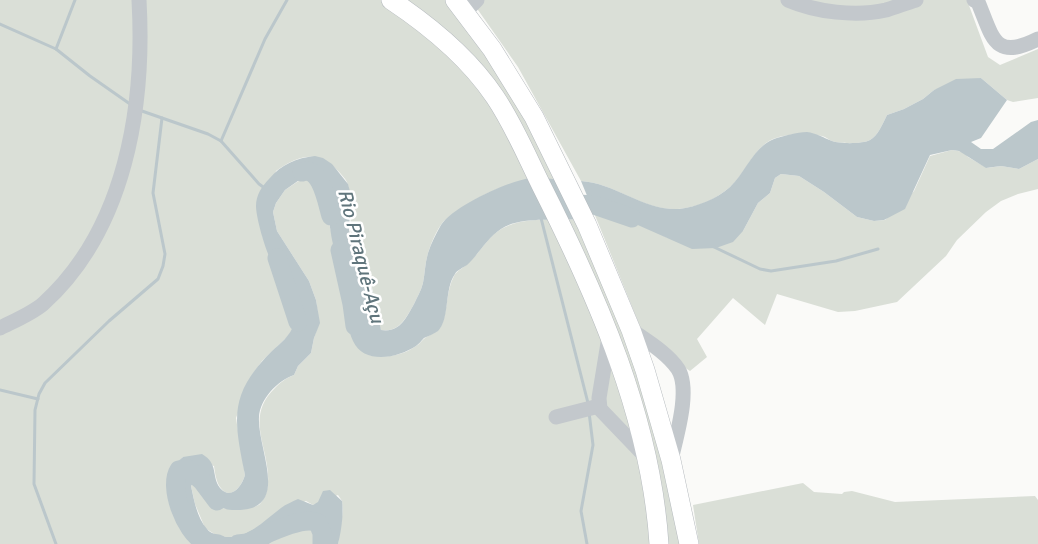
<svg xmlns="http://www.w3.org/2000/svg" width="1038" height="544" viewBox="0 0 1038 544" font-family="Signika,sans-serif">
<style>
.green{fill:#dadfd7}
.water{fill:#bbc7cb}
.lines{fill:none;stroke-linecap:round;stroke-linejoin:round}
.stream{stroke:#bbc7cb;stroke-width:3}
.river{stroke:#bbc7cb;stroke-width:19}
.major-casing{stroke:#b5babe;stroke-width:20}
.minor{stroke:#c3c8cc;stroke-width:15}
.major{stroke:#fff;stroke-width:19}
.labels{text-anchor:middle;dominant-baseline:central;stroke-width:5;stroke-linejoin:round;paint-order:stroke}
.water-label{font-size:20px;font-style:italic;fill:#60757c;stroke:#fff}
</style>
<rect width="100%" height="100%" fill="#fafaf8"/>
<g class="green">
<path d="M0,0H447L477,38L561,180C522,175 486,190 455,213C451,216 447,218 443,222C436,231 431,243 428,253C425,263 425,273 423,283C421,291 417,297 414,304C406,318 399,333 381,330L379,325C376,310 374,292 369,277C365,267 357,260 354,250C347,228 354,206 348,185C347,180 341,174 337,170C318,149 297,156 276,171L262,235L272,263L285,281L290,294L295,321L292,330L288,336L262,361L252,375L236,418L245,475C242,486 230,502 220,487C216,481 215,473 214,466L183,457L176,464C176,493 189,526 213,544H0Z"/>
<path d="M471,0H967L988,57L1000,65L1038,49V98L1013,102L1007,100L981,78L934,90L923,99L904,109L887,115C883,123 878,136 870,140C863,144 840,144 832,141C829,140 826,137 822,136C807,133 788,133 773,139C753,148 746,173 730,187C717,199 696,208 678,209C643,211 615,183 581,181L518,67Z"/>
<path d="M952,150L964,152L968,157L987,168L1001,166L1019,169L1038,159V189L1018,194L1001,201L986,212L957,240L946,256L897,302L855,311L838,312L777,294L765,325L733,298L697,339L707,357L690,371L657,349L650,351L590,203L606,208L668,238L743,231L758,203L770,193L775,178L781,174L799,176L824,192L857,217L874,221L885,220L914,191L930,156Z"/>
<path d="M306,176L316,179L322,184L324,189L328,219L340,267L351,287L352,295L348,318L369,355C386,358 402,356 416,346C420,344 422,340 425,338C432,333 438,333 442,324C448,309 446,291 454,276C457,270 464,268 468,263C480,253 489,235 503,228C526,216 554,221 579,219L640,372L682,544H338L343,510L342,501L338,495L313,505L306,501L273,515L257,530L241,539L231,541L222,539L205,528L195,504L191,486L197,477L201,478C205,489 209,500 219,507C225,510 255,509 260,504C262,502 265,496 266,494C277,456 240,421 275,388C281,382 286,378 294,375L298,366L311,353L314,338L319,323L316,300L309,281L277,231L273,212L276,203L285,190Z"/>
<path d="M803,483L814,492L842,494L844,492L852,491L895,502L1035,496L1038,500V544H699L693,505Z"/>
<path d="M302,516C312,525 322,531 325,544H269C279,536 288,519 302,516Z"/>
</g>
<g class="water">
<path d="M981,78L1007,100L981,138L971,142L981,149H993L1031,122L1038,120V159L1019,169L1001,166L986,168L959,151L952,150L930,155L905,209L884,220L874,221L857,217L824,192L799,176L781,174L775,178L770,193L758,203L743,231L733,242L716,248L692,249L631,222L606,208L590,203L581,181C615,183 644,211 679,209C696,207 717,199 730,187C746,172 753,147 774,139C783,136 797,132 807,132C816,133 824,138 832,141C840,144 863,144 870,140C878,136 883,123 887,115L904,109L923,99L934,90L956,79Z"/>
<path d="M315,156L323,158L332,164L348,184L351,195L349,230L354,250L369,278L381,330C400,333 406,318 414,304C417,297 421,291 423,283C425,273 425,263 428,253C431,243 436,234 441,225C454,206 508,181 531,178C541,177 551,179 561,180L579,219C556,221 520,216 501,229C487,238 479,254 467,265C463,268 457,270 455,274C444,289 450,319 438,331C434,334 428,336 424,338C421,341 419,344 416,346C398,358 364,365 353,341C343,320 355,306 352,289C349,276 340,267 336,255C328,232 330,206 322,184L316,179L305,176L285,190L276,203L273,212L277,231L309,281L316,300L320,323L314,338L311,353L298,366L294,375C277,381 260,399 259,417C257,450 294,513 232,510C223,510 218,504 211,503L201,478H197L191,486C194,500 197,518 207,529C209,532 213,533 216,535C244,544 262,522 281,508C286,504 292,502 298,499L313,505L318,502L323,491L330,490L342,501C344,512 341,533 338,544H325C322,531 312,525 302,516L292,520L276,538L269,544H213L203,537L186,512L176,463L183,457L202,454C219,464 211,476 220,488C231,501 242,486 245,475C234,420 228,395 271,352C279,344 291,336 294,323C297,311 290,290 284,280C280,274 276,270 273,264C266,253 256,218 256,206C256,195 262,186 269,179C282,164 296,158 315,156Z"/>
</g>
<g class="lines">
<g class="stream">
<path d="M0,24L56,49L90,76L130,104"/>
<path d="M56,49L75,0"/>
<path d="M139,110L208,134L221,141L259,184L266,189"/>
<path d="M221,141L265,39L287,0"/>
<path d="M541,218L588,403"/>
<path d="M714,247L760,269L771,271L836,261L878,249"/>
<path d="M0,390L38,399"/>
<path d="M56,544L34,484L35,410L39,394L45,383L109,321L158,279L163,266L165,254L153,193L162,118"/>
<path d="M587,544L581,511L593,445L589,412"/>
</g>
<g class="river">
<path d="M302,172C321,165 327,203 331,216"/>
<path d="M562,203L594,205L632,218"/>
<path d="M340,250L352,304L355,326"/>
<path d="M277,258L298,322"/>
<path d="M217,501L202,481L188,469L179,470C168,487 185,531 203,541C207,543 214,543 218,544"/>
<path d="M238,544L247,543C263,536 302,515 318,523L322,533V544"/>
</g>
<g class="major-casing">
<g id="major">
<path d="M391,0C430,26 469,58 495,97C514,125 527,157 542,187C598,298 651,419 659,544"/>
<path d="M455,0L492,49L534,117L587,225L631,330L645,370L671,460L689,544"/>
</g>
</g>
<g class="minor">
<path d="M788,0C816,12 856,17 886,10C896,7 906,3 916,0"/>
<path d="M974,0L978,2C993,38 994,61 1038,39"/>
<path d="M465,12L477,0"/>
<path d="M0,328C14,321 31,314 43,304C126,229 145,106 139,0"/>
<path d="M631,330C647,341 667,353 678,369C691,390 676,437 671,460"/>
<path d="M609,337L599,398L600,409L646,457"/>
<path d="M556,417L599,406"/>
</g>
<use href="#major" class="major"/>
</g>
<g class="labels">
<g class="water-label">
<text transform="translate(361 256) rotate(76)">Rio Piraquê-Açu</text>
</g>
</g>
</svg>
